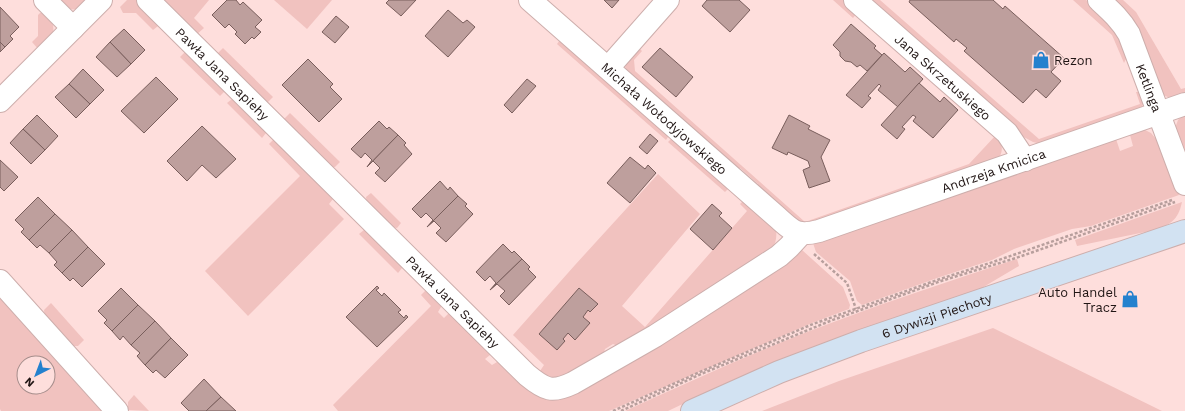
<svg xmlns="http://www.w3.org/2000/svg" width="1185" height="411" viewBox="0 0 1185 411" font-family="'Work Sans',sans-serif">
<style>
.green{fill:#f1c2bf;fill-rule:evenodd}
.building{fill:#be9f9d;stroke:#795e5c}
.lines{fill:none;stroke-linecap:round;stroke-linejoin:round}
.street-casing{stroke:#cdaeac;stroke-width:24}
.secondary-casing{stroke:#cdaeac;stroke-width:24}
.path{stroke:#b89f9d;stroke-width:2.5;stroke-dasharray:3 2;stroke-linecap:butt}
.street{stroke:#fff;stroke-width:22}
.secondary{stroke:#d2e2f2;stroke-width:22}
.labels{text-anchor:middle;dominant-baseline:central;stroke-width:3;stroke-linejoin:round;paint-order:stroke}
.poi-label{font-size:13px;fill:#211615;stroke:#fededc;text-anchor:start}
.street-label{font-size:13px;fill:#211615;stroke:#fededc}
</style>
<rect width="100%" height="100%" fill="#fededc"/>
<g class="green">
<path d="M57,0H89C73,13 73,12 57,0Z"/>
<path d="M127,0H138L158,19V26L153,30L136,13H123L120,7Z"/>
<path d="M165,0H209L194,18L204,28L196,35L164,4Z"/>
<path d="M274,0H332L307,29Z"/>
<path d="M833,0H843L857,13L853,18Z"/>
<path d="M869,0H880L1039,139L1140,104L1136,92H1142C1143,99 1145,104 1140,110L1041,144L1033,142L1022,136Z"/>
<path d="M1073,0H1086L1112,22L1128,55L1124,63L1112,35Z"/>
<path d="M1111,0H1123L1136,12L1181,89L1185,88V95L1170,98L1163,95Z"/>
<path d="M40,13H47C59,31 53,36 39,50L32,42L38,36V15Z"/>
<path d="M560,40L670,134L666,140L557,44Z"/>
<path d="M638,47L642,51L634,60L635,71L805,222L969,164L996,135C1002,143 1004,149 999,158L813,225L801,224L758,190V184L740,168H733L625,70L626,61Z"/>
<path d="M223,48L273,97L266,104L216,55Z"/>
<path d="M185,52L191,53L225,91L220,96L180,57Z"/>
<path d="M232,99H238L266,127V133L262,138L227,103Z"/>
<path d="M290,113L340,162L335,167H329L283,120Z"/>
<path d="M1185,113V159L1175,128L1178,120Z"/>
<path d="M1145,130L1151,133L1156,139L1179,195L1091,226L1072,229L1014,249L992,260L940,277L862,305L857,301L850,281L816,252L813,243L1116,139L1120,151L1133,146L1130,135Z"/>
<path d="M673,137L728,189L725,192L668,142Z"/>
<path d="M273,140L280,141L333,193V199L329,204L344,219L248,316L205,271L300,176L269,144Z"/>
<path d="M658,174L700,214L622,306L645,327L747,211L740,204L743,201L776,229C777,237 776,243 772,249L620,347L613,344L605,349L603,356L561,379L541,377L540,371L544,365L513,335L575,265Z"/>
<path d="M371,193L401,223L397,228L390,227L367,204L366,197Z"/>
<path d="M1182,202C1178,220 1171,224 1155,230L1077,246L1075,240Z"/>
<path d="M364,230H370L403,263L402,268L398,273L359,234Z"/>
<path d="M802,250L843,287L850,305L849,309L812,323L609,411H338L333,405L431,306L421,295L425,291H431L441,301V307L438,312L444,318L448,314H455L490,349V355L485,359L492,365L497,362H503L534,392L659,343Z"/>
<path d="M1017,259L1019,266L975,292L775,363L733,380L668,411H625C693,380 761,349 831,323C892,300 955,279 1017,259Z"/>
<path d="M0,294L106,411H1L0,409ZM24,363H48V387H24Z"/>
<path d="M51,303L84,340L78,346H69L45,319L44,310Z"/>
<path d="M993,328L1162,411H762L839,381Z"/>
<path d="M134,395L149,411L128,410V402Z"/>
</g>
<g class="building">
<path d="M227,0H236L240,5L243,2L262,20L255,27L261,32L254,39L252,37L245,44L235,34L237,32L229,24L225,28L212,15Z"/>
<path d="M389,0H416L401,16L386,3Z"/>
<path d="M604,0H619L612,8Z"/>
<path d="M707,0H739L750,10L730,32L702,6Z"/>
<path d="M910,0H993L1003,9L1005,6L1064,58L1051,72L1061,81L1046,98L1036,89L1023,103L964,51L967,48L956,39L954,42L909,2Z"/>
<path d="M0,7L19,27L10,36L13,39L5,47L0,42Z"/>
<path d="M448,10L463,23L467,20L475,27L448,57L425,36Z"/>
<path d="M336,16L349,27L335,43L322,32Z"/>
<path d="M851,24L876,46L874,48L882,55L867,71L860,65L857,67L851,62L845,61L840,56V52L833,45Z"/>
<path d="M124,29L145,50L131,64L110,42Z"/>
<path d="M0,42L5,47L0,52Z"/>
<path d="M110,42L131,64L117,77L96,57Z"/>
<path d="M660,48L693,77L676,97L642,67Z"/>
<path d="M884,53L905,72L910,67L923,79L898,107L878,90L881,86L879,84L868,96L871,98L862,108L846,95Z"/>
<path d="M308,59L333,84L330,87L342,99L319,122L282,85Z"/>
<path d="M83,69L104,90L90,104L69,84Z"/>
<path d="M156,77L178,99L144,133L121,111Z"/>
<path d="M527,79L536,86L512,113L504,105Z"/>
<path d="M919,83L940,102L944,97L958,110L933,138L913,121L916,117L913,115L902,127L905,129L897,139L881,125Z"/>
<path d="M69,84L90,104L76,118L55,97Z"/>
<path d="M37,115L58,136L45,150L23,129Z"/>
<path d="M789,115L810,126L808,129L830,140L821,157L830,181L809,188L803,170L810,167L808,161L788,152L787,155L772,148Z"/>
<path d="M379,121L387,129L389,127L398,135L367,167L372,160L365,153L361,158L351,149Z"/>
<path d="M202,126L236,159L216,178L202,165L187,181L167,161Z"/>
<path d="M23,129L45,150L31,164L10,143Z"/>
<path d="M650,134L658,141L647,154L639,147Z"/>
<path d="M398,135L406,143L404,145L412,154L385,182L375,173L380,168L373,161L367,167Z"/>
<path d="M630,157L645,169L648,165L656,173L630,203L607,183Z"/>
<path d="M0,160L18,177L4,191L0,187Z"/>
<path d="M440,181L448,190L450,187L458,196L427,227L433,220L426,213L421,218L412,209Z"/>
<path d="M458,196L467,204L465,206L473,214L446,242L436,233L441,228L434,221L427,227Z"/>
<path d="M38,197L55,214L29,240L21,232L24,229L15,220Z"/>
<path d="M712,204L722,213L719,216L732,228L713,250L690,229Z"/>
<path d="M55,214L72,230L49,253L40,245L37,248L29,240Z"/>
<path d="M72,230L88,247L62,273L54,265L57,262L49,253Z"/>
<path d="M503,244L512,253L514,251L522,259L490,290L496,283L490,276L485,281L476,272Z"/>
<path d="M88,247L105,264L82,287L73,278L70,281L62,273Z"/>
<path d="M522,259L530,267L528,269L536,277L509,305L500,296L505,291L497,284L490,290Z"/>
<path d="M377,286L379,288L376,290L382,296L384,293L401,310L398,312L404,318L406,315L408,317L377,347L346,317Z"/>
<path d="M121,288L138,305L112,331L104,323L107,320L98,311Z"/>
<path d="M579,288L598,304L590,312L588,310L583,317L590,323L575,340L568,333L563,339L565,341L557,350L539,334Z"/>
<path d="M138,305L155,321L131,345L123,336L120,340L112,331Z"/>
<path d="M155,321L171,338L145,365L137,356L140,353L131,345Z"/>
<path d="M171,338L188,355L165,378L156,370L153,373L145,365Z"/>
<path d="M204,379L221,397L206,411H189L181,403Z"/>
<path d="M221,397L236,411H206Z"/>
</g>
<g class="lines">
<g class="street-casing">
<g id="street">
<path d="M45,0L73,28"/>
<path id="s1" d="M148,0L527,375C545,390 552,393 573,383L655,336L779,256L789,247L801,234"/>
<path id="s2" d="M530,0L777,217C793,231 796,237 819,231L1185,104"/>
<path id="s3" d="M855,0L1007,133L1025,160"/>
<path id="s4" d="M1099,0C1111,11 1121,20 1129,34L1185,184"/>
<path d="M608,68L668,0"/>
<path d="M0,101L101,0"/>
<path d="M0,281L117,411"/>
</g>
</g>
<g class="secondary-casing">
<g id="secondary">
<path id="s5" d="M692,411L779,372L861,341L1185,231"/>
</g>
</g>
<g class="path">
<path d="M814,254L847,283L856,309"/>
<path d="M613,411L700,372L813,324L940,279L993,262L1172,200"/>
<path d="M621,411L701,374L830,321L941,281L1016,258L1175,202"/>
</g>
<use href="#street" class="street"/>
<use href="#secondary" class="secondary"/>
</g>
<defs>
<g id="shop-bare" transform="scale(1.38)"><path d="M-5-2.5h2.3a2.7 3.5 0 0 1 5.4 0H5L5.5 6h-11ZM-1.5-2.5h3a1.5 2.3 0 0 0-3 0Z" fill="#2481ce" stroke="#fededc" stroke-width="2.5" paint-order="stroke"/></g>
</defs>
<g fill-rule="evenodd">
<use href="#shop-bare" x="1041" y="60"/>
<use href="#shop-bare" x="1130" y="299"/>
</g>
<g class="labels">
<g class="poi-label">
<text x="1054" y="60">Rezon</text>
<text x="1117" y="292" text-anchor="end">Auto Handel<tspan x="1117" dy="15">Tracz</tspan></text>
</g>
<g class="street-label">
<text stroke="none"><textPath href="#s1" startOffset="105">Pawła Jana Sapiehy</textPath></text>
<text stroke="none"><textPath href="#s3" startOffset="117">Jana Skrzetuskiego</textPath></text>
<text stroke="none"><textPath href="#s4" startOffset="103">Ketlinga</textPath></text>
<text stroke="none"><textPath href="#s2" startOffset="179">Michała Wołodyjowskiego</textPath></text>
<text stroke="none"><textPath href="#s2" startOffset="561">Andrzeja Kmicica</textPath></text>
<text stroke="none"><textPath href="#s1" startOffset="429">Pawła Jana Sapiehy</textPath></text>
<text stroke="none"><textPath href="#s5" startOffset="263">6 Dywizji Piechoty</textPath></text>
</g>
</g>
<g transform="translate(36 375) rotate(222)"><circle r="19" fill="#fededc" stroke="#a68e8c"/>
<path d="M0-3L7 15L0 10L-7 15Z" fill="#2481ce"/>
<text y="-6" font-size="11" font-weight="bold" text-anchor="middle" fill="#211615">N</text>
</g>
</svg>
